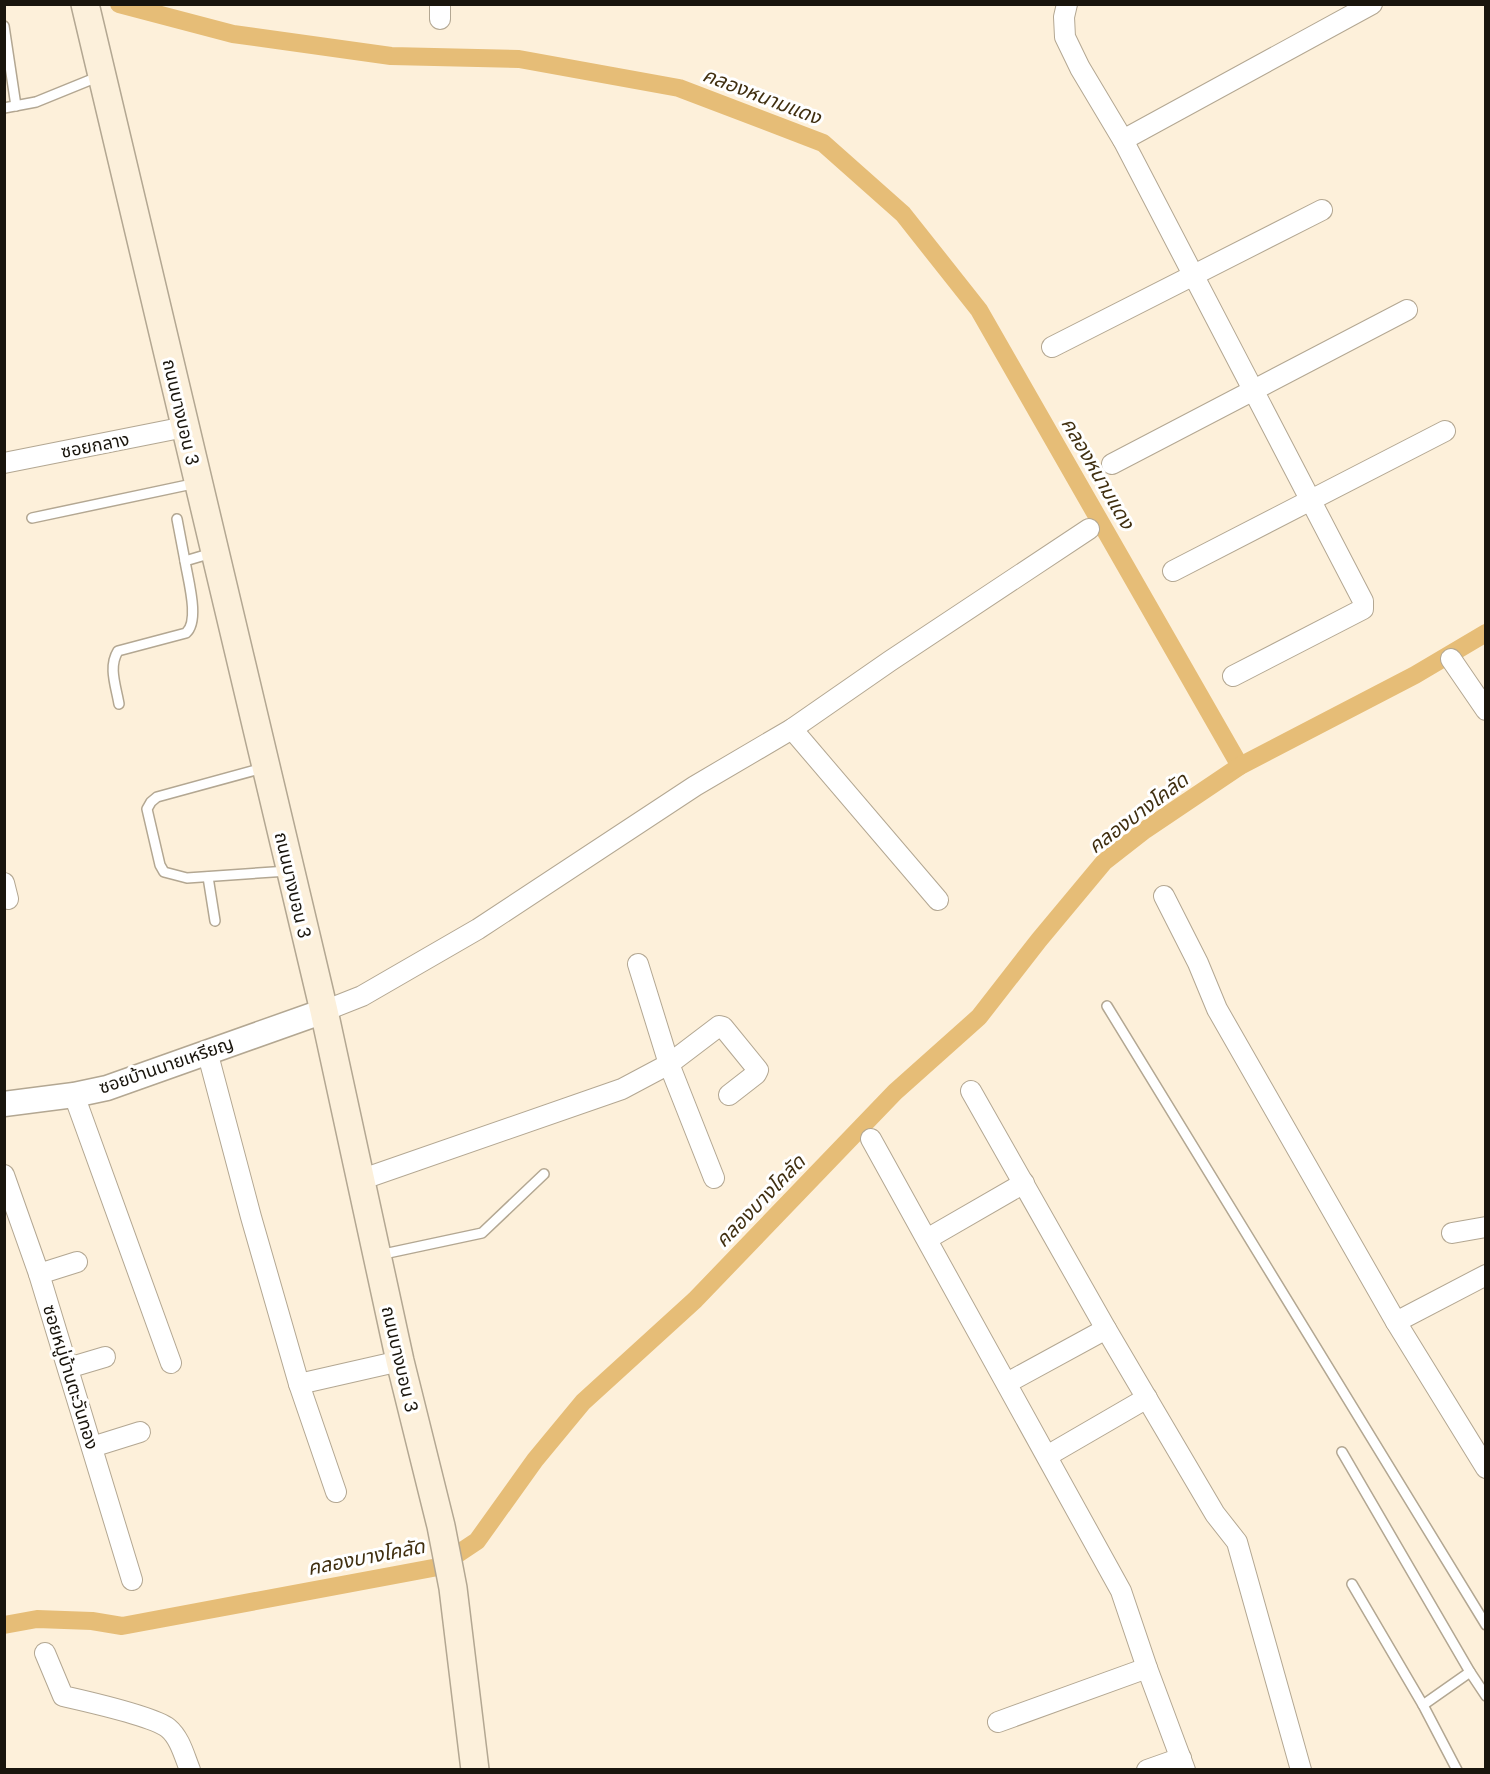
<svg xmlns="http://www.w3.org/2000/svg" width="1490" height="1774" viewBox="0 0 1490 1774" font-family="Poppins,'Noto Sans Thai',sans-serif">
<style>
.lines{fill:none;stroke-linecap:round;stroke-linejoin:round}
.canal{stroke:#e6bd77;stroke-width:18}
.service-casing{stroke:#b3a792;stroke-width:12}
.minor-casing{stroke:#b3a792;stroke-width:22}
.tertiary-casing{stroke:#b3a792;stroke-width:27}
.secondary-casing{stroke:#b3a792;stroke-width:30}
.service{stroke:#fff;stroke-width:9}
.minor{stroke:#fff;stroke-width:20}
.tertiary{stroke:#fff;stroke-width:24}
.secondary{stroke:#fcf0db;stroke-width:27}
.labels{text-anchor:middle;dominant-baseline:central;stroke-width:6;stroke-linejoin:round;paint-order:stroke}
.street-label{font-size:18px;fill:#19150d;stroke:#fff}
.water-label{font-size:20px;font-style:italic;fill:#402f10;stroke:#fff}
</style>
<rect width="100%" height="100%" fill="#fdf0da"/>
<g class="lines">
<g class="canal">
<path d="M119,4L233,34L391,56L519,59L679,88L823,143L903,214L979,310L1240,766"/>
<path d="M4,1625L37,1619L92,1621L122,1626L438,1567L477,1541L535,1460L583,1402L695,1300L895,1092L979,1017L1039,940L1104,862L1145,830L1240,766L1415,675L1486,633"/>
</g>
<g class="service-casing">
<g id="service">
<path d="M4,26L16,106"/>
<path d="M4,108L36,102L100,76"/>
<path d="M32,518L197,483"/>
<path d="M177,519L185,561"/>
<path d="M119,704C116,686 108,667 118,651L186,633C200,621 188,580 185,561L212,553"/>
<path d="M263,768L157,797L151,802L147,809L160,865L164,872L187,878L288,871"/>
<path d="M208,877L215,921"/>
<path d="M1107,1006L1486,1625"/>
<path d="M379,1255L482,1233L544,1174"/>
<path d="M1342,1452L1470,1672"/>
<path d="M1352,1584L1423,1705L1457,1770"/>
<path d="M1423,1705L1470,1672L1486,1696"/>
</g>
</g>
<g class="minor-casing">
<g id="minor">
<path d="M1067,4L1064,17L1065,37L1080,68L1123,140L1363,601V609L1233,676"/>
<path d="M440,19V4"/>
<path d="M1123,140L1372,4"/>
<path d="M1052,347L1322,210"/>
<path d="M4,463L185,427"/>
<path d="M1112,464L1407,310"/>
<path d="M1173,571L1445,431"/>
<path d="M1451,659L1486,710"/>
<path d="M792,729L938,900"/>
<path d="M4,883L8,899"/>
<path d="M1164,896L1198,963L1217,1009L1396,1322L1486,1468"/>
<path d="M638,964L669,1064L714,1178"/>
<path d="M324,1011L362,996L478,929L695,786L792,729L890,661L1089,529"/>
<path d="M207,1051L251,1217L299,1384L336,1492"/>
<path d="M971,1091L1106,1329L1215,1514L1237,1542L1301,1770"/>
<path d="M74,1095L171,1363"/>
<path d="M871,1139L1121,1591L1147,1668L1185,1770"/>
<path d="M4,1175L39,1274L132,1580"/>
<path d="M360,1180L622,1089L669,1064L719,1026L723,1027L758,1070L756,1074L729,1095"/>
<path d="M1452,1233L1486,1227"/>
<path d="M927,1239L1024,1183"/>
<path d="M39,1274L77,1262"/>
<path d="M1396,1322L1486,1275"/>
<path d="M68,1368L105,1357"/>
<path d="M1007,1383L1106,1329"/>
<path d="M299,1384L400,1361"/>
<path d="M92,1447L140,1432"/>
<path d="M1047,1456L1147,1398"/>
<path d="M45,1653L63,1696C85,1701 153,1716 168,1728C180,1738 184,1755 190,1770"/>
<path d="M998,1722L1147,1668"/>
<path d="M1147,1770L1181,1758"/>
</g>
</g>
<g class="tertiary-casing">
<path id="tertiary" d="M4,1104L74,1095L107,1088L324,1011"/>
</g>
<g class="secondary-casing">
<path id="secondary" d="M85,4L324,1011L400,1361L441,1526L453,1588L475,1770"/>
</g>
<use href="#service" class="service"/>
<use href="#minor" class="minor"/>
<use href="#tertiary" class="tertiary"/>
<use href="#secondary" class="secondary"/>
</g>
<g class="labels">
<g class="street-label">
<text transform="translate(181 412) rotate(77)">ถนนบางบอน 3</text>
<text transform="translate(95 445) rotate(-11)">ซอยกลาง</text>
<text transform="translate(293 885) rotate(77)">ถนนบางบอน 3</text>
<text transform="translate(166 1065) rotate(-19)">ซอยบ้านนายเหรียญ</text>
<text transform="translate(400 1359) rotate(77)">ถนนบางบอน 3</text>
<text transform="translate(71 1377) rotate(73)">ซอยหมู่บ้านตะวันทอง</text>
</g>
<g class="water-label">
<text transform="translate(762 96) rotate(21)">คลองหนามแดง</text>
<text transform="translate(1098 473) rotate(60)">คลองหนามแดง</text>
<text transform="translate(1138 813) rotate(-37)">คลองบางโคลัด</text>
<text transform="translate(760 1201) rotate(-46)">คลองบางโคลัด</text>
<text transform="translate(366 1557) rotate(-11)">คลองบางโคลัด</text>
</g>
</g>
<rect width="1490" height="1774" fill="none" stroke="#19150d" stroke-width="12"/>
</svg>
